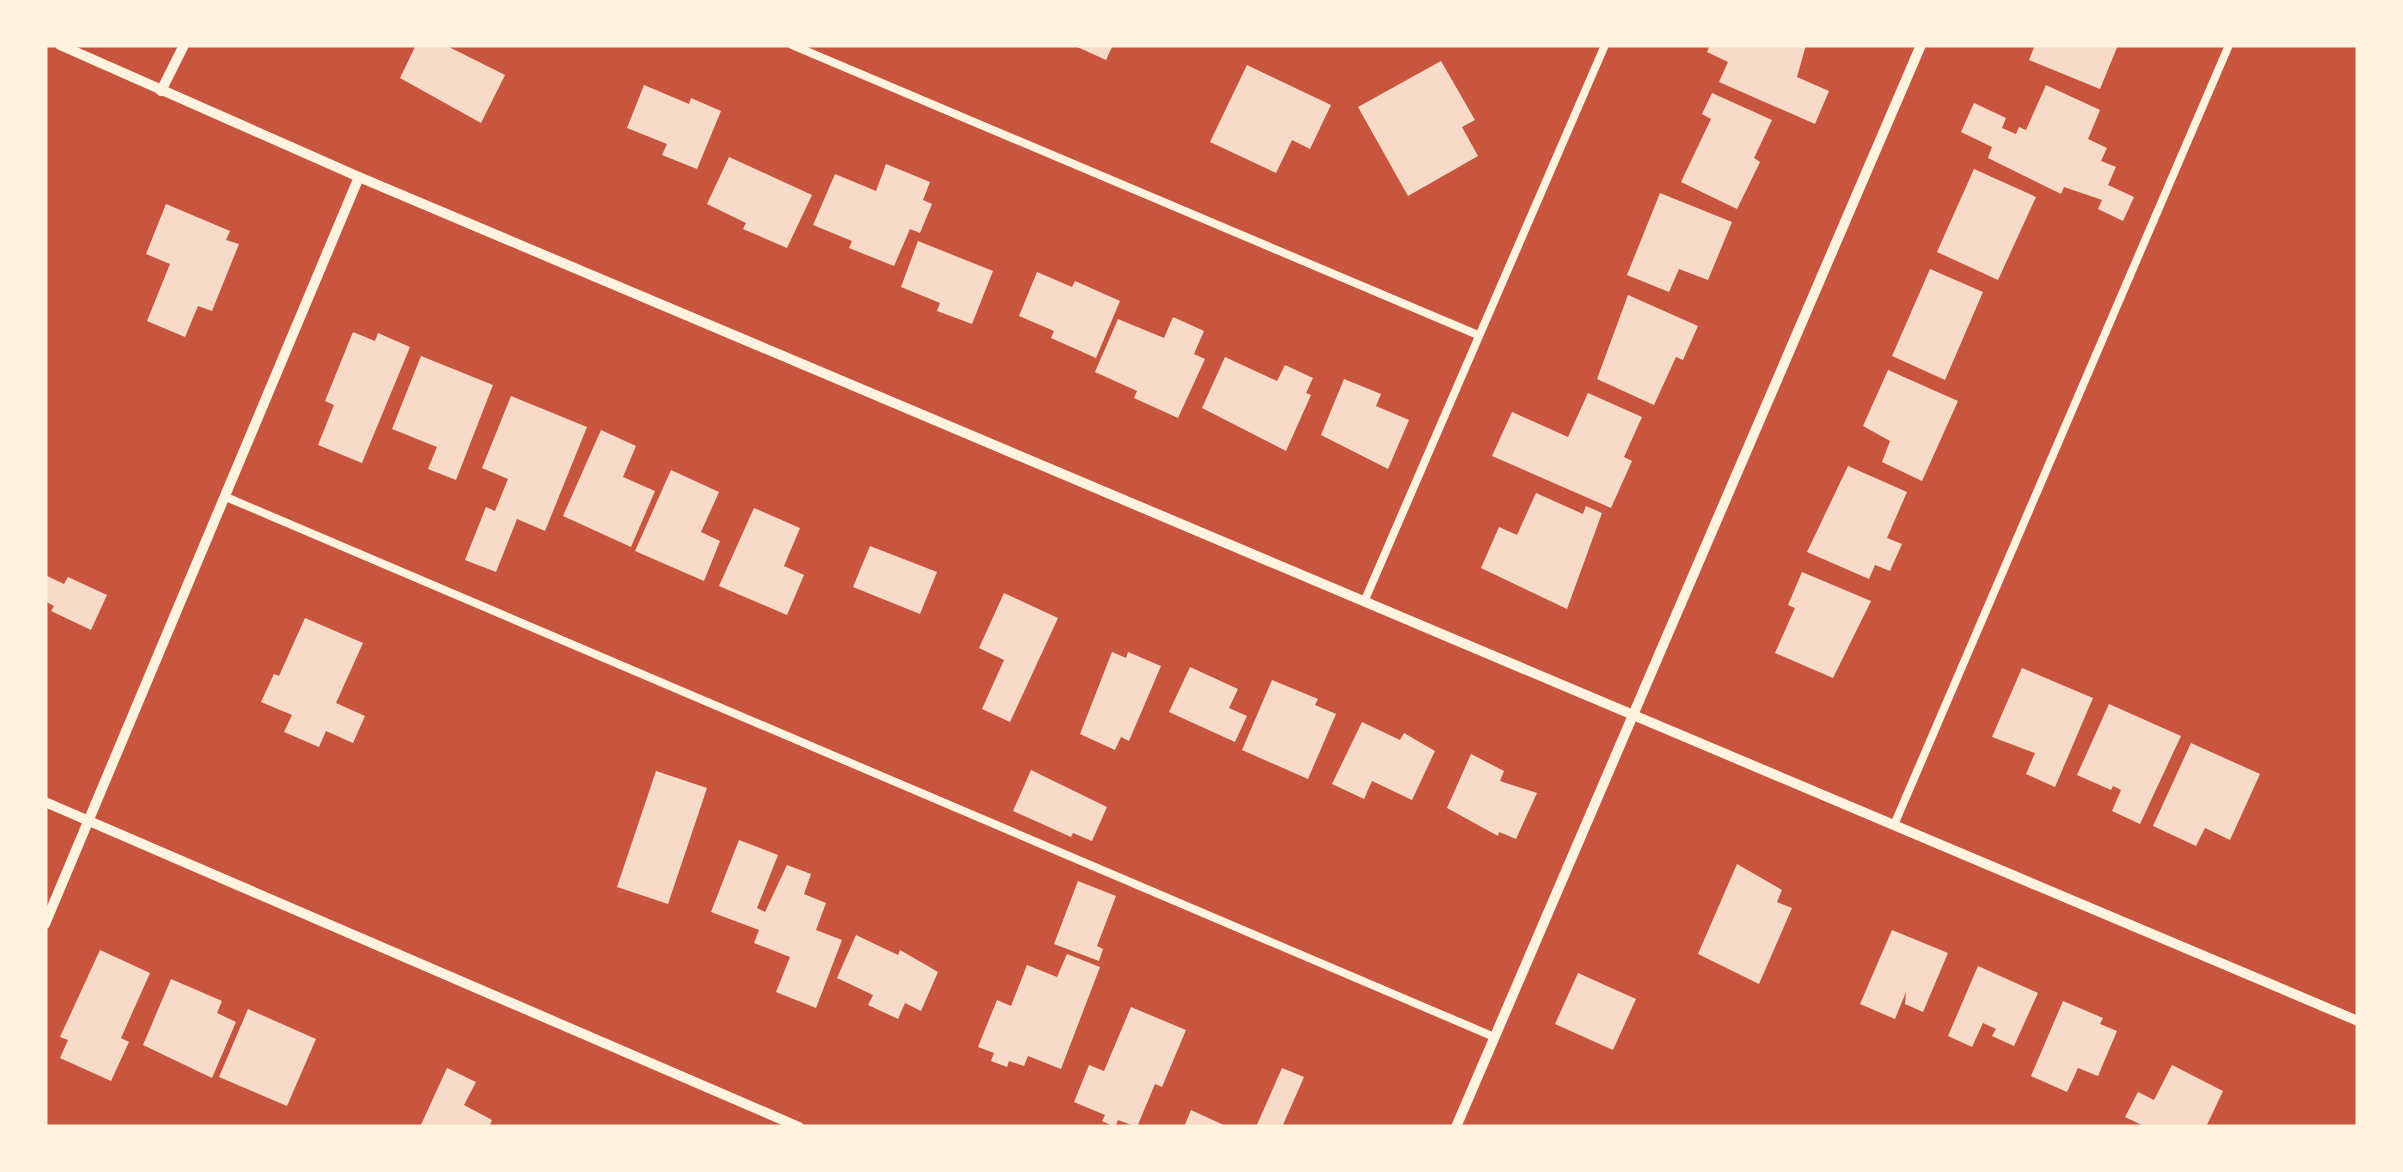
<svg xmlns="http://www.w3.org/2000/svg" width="2403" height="1172" viewBox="0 0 2403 1172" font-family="Lato,sans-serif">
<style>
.building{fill:#f7dbc8}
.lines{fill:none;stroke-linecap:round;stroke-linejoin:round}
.service{stroke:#fff3e0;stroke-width:8}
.minor{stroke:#fff3e0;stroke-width:10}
</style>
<rect width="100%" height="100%" fill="#c8553d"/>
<g class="building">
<path d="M416,45H445L505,75L481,123L400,78Z"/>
<path d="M1073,45H1113L1106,60Z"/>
<path d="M1710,45H1806L1797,77L1829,91L1815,124L1719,82L1728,62L1707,52Z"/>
<path d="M2035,45H2118L2100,89L2029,60Z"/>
<path d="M1441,61L1475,120L1462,127L1478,156L1408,196L1358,107Z"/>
<path d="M1247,65L1331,105L1310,149L1292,140L1276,173L1210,142Z"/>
<path d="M644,85L689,104L691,98L721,111L697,169L662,155L667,144L627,128Z"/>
<path d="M2046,85L2100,110L2088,139L2107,148L2101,161L2116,167L2108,185L2134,197L2123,221L2098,209L2102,200L2064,187L2061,194L1988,158L1992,147L1961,132L1974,103L2006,118L2002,128L2016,134L2019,127L2026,130Z"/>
<path d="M1712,93L1772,120L1754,158L1760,162L1737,209L1681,182L1711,119L1702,114Z"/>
<path d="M729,157L812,195L787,248L743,229L746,223L707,204Z"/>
<path d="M886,164L930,182L923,200L932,204L920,233L910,229L894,266L849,248L852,241L813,225L835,174L876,191Z"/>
<path d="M1974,169L2036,197L1998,280L1937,252Z"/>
<path d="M1660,193L1732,222L1708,280L1679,269L1669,292L1627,275Z"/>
<path d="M166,204L230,231L226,240L239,244L212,311L198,306L185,337L147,321L170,264L146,254Z"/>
<path d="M918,241L993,271L972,324L937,311L940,303L901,287Z"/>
<path d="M1930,269L1983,292L1945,380L1892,356Z"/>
<path d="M1037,272L1072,287L1075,281L1120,301L1096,358L1051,338L1054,331L1019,316Z"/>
<path d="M1628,295L1698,326L1683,360L1676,357L1654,405L1597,379Z"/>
<path d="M1173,317L1204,331L1194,354L1205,359L1178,418L1134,398L1137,391L1095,372L1118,319L1164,338Z"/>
<path d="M353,332L375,341L378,333L410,347L362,463L318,445L334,405L325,401Z"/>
<path d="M421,356L493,385L456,480L428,469L437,447L392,429Z"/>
<path d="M1225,357L1277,381L1285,365L1313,378L1306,393L1311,395L1286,451L1202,408Z"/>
<path d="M1888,370L1958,401L1922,481L1882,462L1890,441L1863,426Z"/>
<path d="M1344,379L1381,394L1376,406L1409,420L1388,469L1321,435Z"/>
<path d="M1588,393L1642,417L1624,457L1632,461L1611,508L1492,456L1512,412L1568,437Z"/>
<path d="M511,396L587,427L545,531L517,519L496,572L465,560L486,507L495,511L508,479L482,468Z"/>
<path d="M601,430L636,446L623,477L655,491L631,547L563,516Z"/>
<path d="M1848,466L1907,492L1887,538L1902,544L1890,571L1875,565L1869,579L1807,552Z"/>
<path d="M671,470L719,492L701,532L720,541L704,581L635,551Z"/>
<path d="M1536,493L1583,514L1586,506L1602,513L1567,609L1481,568L1499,527L1517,535Z"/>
<path d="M754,508L800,528L784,566L804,575L787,615L719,586Z"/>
<path d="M870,546L937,572L920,614L853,587Z"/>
<path d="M1802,572L1871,601L1833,678L1775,653L1795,608L1788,605Z"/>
<path d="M45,575L64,584L68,577L107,595L91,630L51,611L54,606L45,601Z"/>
<path d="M1004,593L1058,618L1010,722L982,709L1004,660L979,648Z"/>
<path d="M305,618L363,643L336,703L365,716L353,743L326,731L319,747L284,732L292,715L261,702L274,674L279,676Z"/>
<path d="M1112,652L1126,658L1128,652L1161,666L1129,741L1121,737L1115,750L1080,734Z"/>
<path d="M1190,667L1238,689L1229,708L1247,716L1235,742L1169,712Z"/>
<path d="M2022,668L2093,698L2055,787L2026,774L2035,753L1992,737Z"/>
<path d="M1272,680L1318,699L1315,705L1336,714L1308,779L1242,750Z"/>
<path d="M2109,704L2181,736L2140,824L2112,811L2121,790L2113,786L2111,790L2077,775Z"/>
<path d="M1362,722L1400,740L1404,733L1435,751L1412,800L1372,781L1364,799L1332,784Z"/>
<path d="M2191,743L2260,774L2230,840L2205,828L2196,846L2153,826Z"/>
<path d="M1471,754L1504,771L1500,781L1537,793L1516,839L1499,832L1498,836L1447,808Z"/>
<path d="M1031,770L1107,807L1092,841L1073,833L1071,837L1013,811Z"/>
<path d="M656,771L707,788L668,904L617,887Z"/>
<path d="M739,840L778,855L757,908L765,912L787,865L811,874L804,894L826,903L816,930L842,940L816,1008L776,992L790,957L754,943L759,930L711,912Z"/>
<path d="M1737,864L1782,890L1777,902L1792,908L1759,984L1698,954Z"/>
<path d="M1078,881L1116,896L1097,946L1103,949L1099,961L1054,944Z"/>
<path d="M1892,930L1948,953L1923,1012L1905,1004L1906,992L1895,1019L1860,1004Z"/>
<path d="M856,935L898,955L900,950L938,972L921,1011L905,1003L898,1019L868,1005L873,995L837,978Z"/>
<path d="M100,950L150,973L121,1038L129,1042L111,1081L60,1058L68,1040L60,1037Z"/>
<path d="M1067,954L1100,967L1061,1069L1028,1056L1024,1066L1009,1061L1007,1067L991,1061L994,1053L978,1047L997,1000L1011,1006L1027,965L1057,977Z"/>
<path d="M1978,966L2038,993L2014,1046L1992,1036L1996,1029L1983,1023L1972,1047L1948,1036Z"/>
<path d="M1578,973L1636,999L1613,1050L1555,1024Z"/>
<path d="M171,979L222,1001L217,1013L236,1022L212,1078L143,1045Z"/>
<path d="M2063,1001L2103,1018L2100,1024L2117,1031L2098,1076L2078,1068L2067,1092L2031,1076Z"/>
<path d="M1131,1007L1186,1030L1162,1087L1155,1084L1137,1127L1118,1120L1115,1127L1102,1121L1105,1115L1074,1102L1089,1065L1104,1071Z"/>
<path d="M248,1009L316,1039L287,1106L219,1077Z"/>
<path d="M2172,1065L2223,1091L2206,1127H2146L2125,1117L2138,1092L2154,1100Z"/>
<path d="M447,1068L476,1082L464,1105L492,1120L489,1127H420Z"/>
<path d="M1282,1068L1304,1077L1282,1127H1256Z"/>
<path d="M1191,1110L1228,1127H1184Z"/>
</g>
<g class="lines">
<g class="service">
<path d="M792,45L1478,335"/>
<path d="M226,497L1492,1036"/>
<path d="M1364,602L1605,45"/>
<path d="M1894,825L2229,45"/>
</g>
<g class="minor">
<path d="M60,45L359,177L2358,1021"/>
<path d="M161,91L184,45"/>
<path d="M45,802L799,1127"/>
<path d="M45,924L359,177"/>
<path d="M1456,1127L1921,45"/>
</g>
</g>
<rect width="2403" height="1172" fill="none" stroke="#fff3e0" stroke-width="95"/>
</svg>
